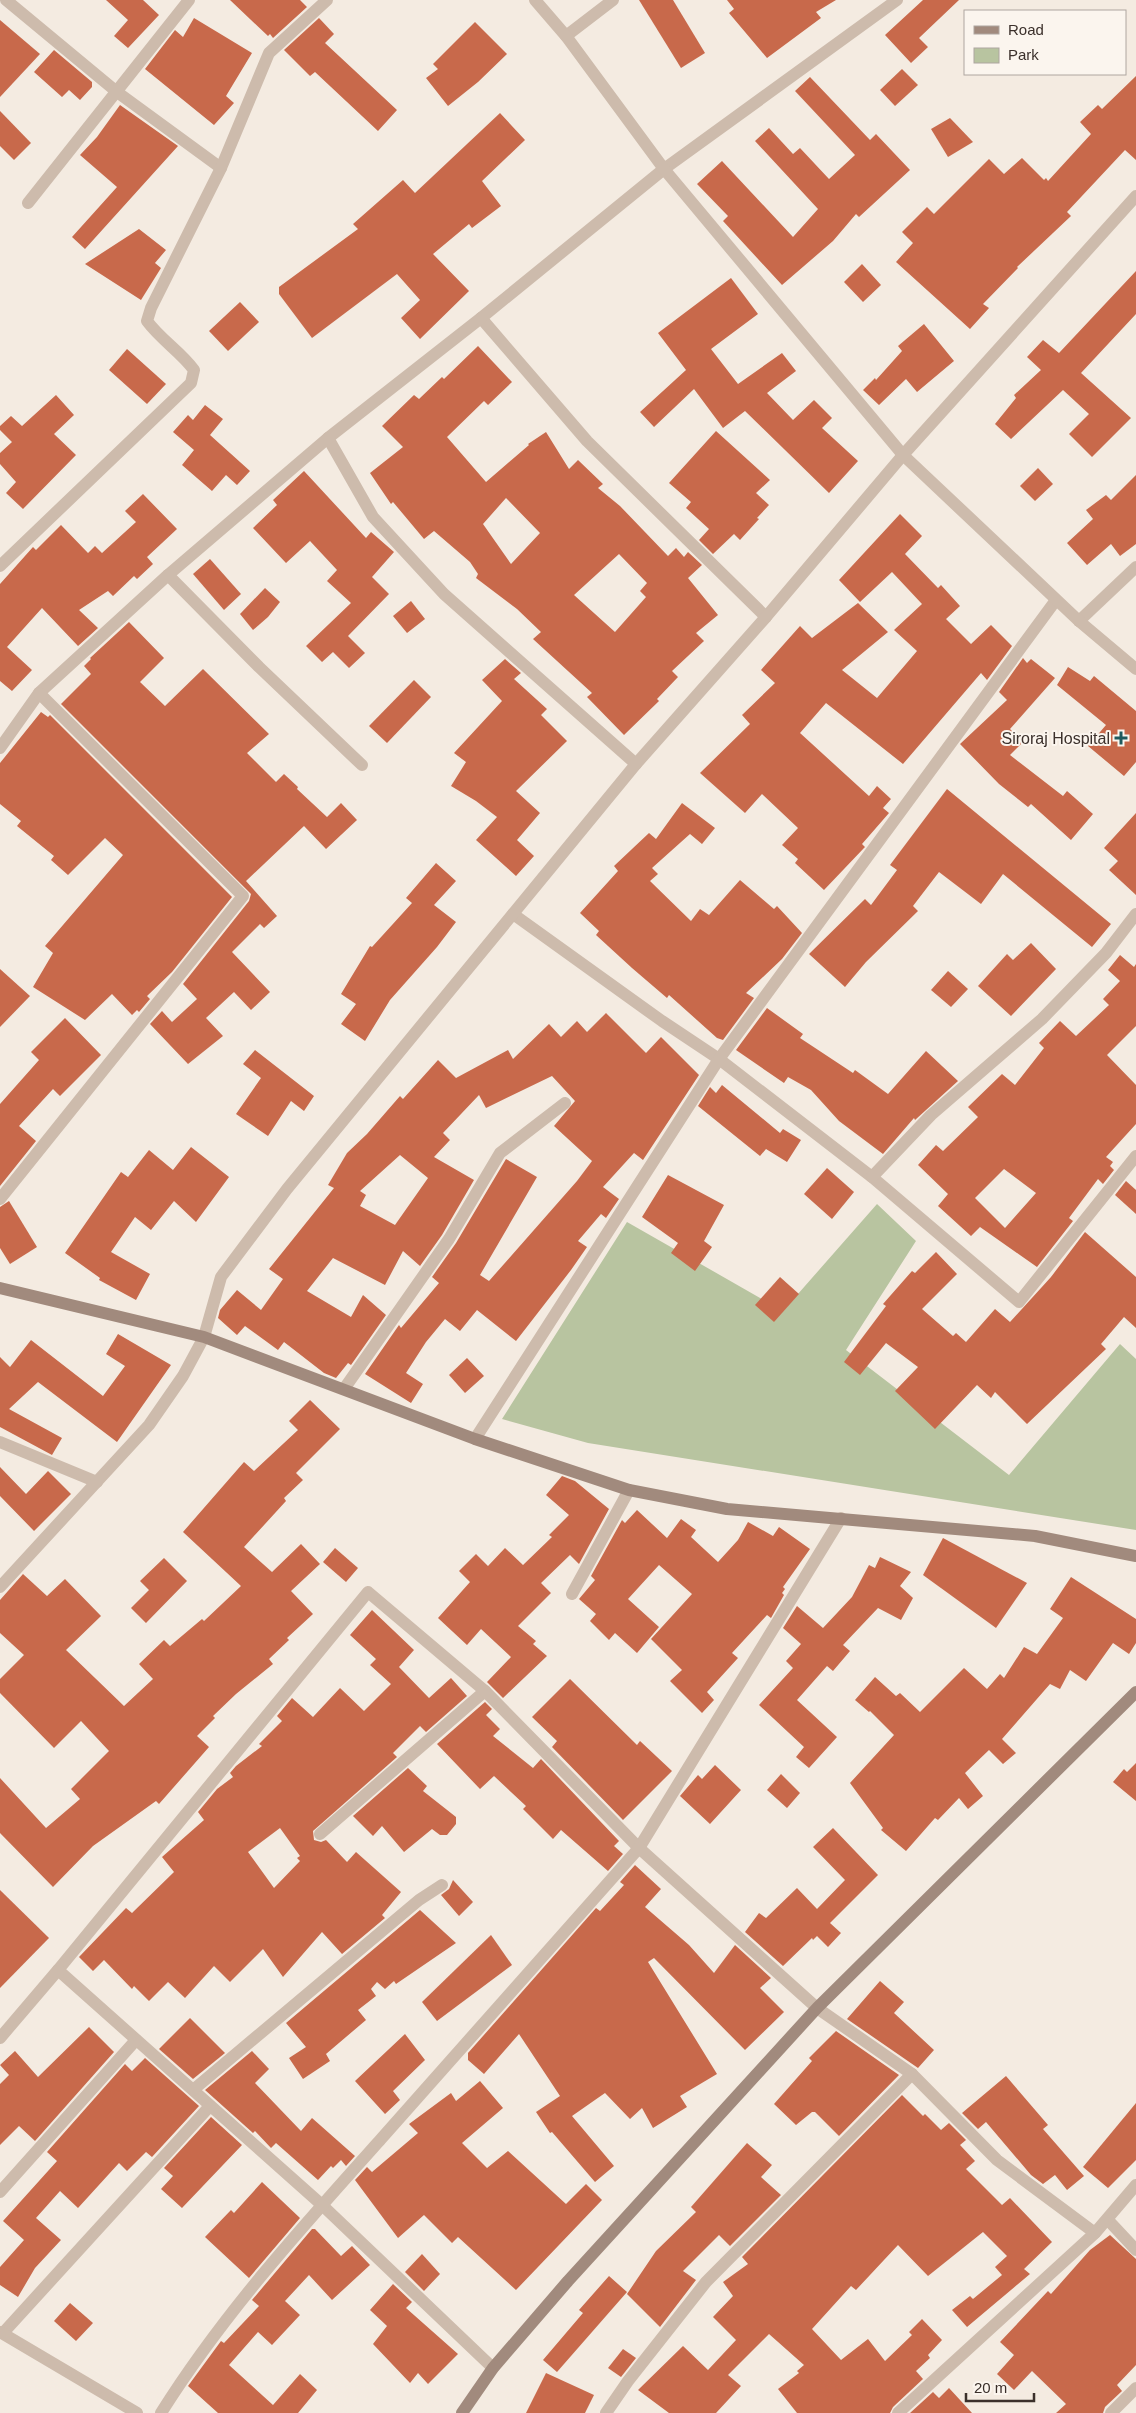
<svg xmlns="http://www.w3.org/2000/svg" width="1136" height="2413" viewBox="0 0 1136 2413" font-family="Arial,sans-serif">
<style>
.green{fill:#b8c4a0}
.building{fill:#c8694b;fill-rule:evenodd}
.lines{fill:none;stroke-linecap:round;stroke-linejoin:round}
.minor{stroke:#cdbbac;stroke-width:12}
.tertiary{stroke:#cdbbac;stroke-width:12}
.secondary{stroke:#a18a7d;stroke-width:12}
.poi-dot{fill:#1f5a5e;stroke:#fbf5ee;stroke-width:2}
.labels{text-anchor:middle;dominant-baseline:central;stroke-width:4;stroke-linejoin:round;paint-order:stroke}
.poi-label{font-size:16px;fill:#3b302b;stroke:#fbf5ee;text-anchor:end}
</style>
<rect width="100%" height="100%" fill="#f4ebe1"/>
<path class="green" d="M877,1204L916,1241L846,1350L1009,1475L1120,1344L1136,1359V1530L588,1443L502,1419L627,1222L783,1311Z"/>
<g class="building">
<path d="M106,0H143L159,15L128,48L114,36L128,20Z"/>
<path d="M230,0H300L307,7L273,38L270,34L268,36Z"/>
<path d="M639,0H673L705,53L681,68Z"/>
<path d="M727,0H836L816,12L821,18L767,58L729,13L734,9Z"/>
<path d="M923,0H959L919,38L928,47L911,63L885,35Z"/>
<path d="M194,18L252,53L226,96L234,103L214,125L145,69L175,30L183,37Z"/>
<path d="M319,18L334,34L325,43L397,110L378,131L315,72L310,76L284,50Z"/>
<path d="M0,20L40,54L0,97Z"/>
<path d="M475,22L507,54L478,82L448,106L426,78L438,69L433,64Z"/>
<path d="M54,50L92,82V87L80,100L69,90L62,97L34,72Z"/>
<path d="M902,69L918,85L895,106L880,90Z"/>
<path d="M1136,76V160L1125,150L1067,212L1071,216L1017,267L1018,268L983,304L989,308L970,329L896,262L913,243L902,232L927,207L934,214L989,159L1004,174L1022,158L1044,180L1046,178L1048,181L1091,134L1080,122L1098,105L1102,109Z"/>
<path d="M810,77L870,140L876,134L910,170L859,217L856,214L833,241L782,285L723,221L728,216L697,184L722,161L793,237L818,209L755,141L769,128L793,154L800,148L829,179L855,155L795,91Z"/>
<path d="M120,105L178,146L85,249L72,237L117,187L80,155L97,137Z"/>
<path d="M0,111L31,143L14,160L0,146Z"/>
<path d="M500,113L525,140L482,181L501,206L472,228L469,224L433,254L469,291L420,339L401,318L420,300L397,274L312,338L279,294V287L358,229L353,224L403,180L415,193Z"/>
<path d="M950,118L973,142L948,157L931,129Z"/>
<path d="M139,229L166,250L155,263L161,268L141,300L85,264Z"/>
<path d="M862,264L881,285L863,302L844,282Z"/>
<path d="M1136,271V314L1081,373L1131,418L1092,457L1069,434L1089,414L1063,390L1011,439L995,424L1016,398L1014,395L1041,370L1027,357L1043,340L1059,353Z"/>
<path d="M731,278L758,314L711,349L738,384L782,353L796,371L767,393L793,420L814,400L832,418L822,428L858,461L829,493L745,411L723,428L694,389L654,427L640,412L686,370L658,333Z"/>
<path d="M240,302L259,322L228,351L209,331Z"/>
<path d="M924,324L954,361L917,392L906,379L879,405L863,390L875,378L876,380L902,351L898,346Z"/>
<path d="M478,346L512,382L488,405L484,401L447,437L486,482L529,445L528,444L546,432L569,469L578,460L603,484L598,488L620,506L668,556L676,548L684,557L688,552L702,565L688,578L718,615L696,633L704,641L672,671L678,677L657,699L659,701L624,735L587,697L592,693L533,639L541,632L517,609L476,578L478,574L470,562L434,531L424,539L393,502L391,504L370,473L403,447L382,426L414,395L419,399L442,377L444,379ZM506,498L540,533L511,564L483,524ZM619,554L647,583L640,591L646,597L615,632L574,595Z"/>
<path d="M127,349L166,384L147,404L109,370Z"/>
<path d="M56,395L74,415L54,434L76,455L23,509L6,493L16,482L0,464V453L12,442L0,430V426L11,416L22,426Z"/>
<path d="M205,405L223,419L210,435L250,471L237,485L226,475L212,491L182,465L194,450L173,432L188,415L193,420Z"/>
<path d="M716,431L770,480L756,493L769,505L757,518L759,519L740,540L734,534L713,554L699,540L709,529L686,508L691,502L669,483Z"/>
<path d="M1038,468L1053,484L1035,501L1020,486Z"/>
<path d="M304,471L366,538L371,532L394,552L372,577L389,594L348,636L365,653L349,668L333,652L322,662L306,646L351,603L327,581L337,570L310,541L286,563L253,528L277,505L273,500Z"/>
<path d="M1136,475V544L1120,556L1111,544L1087,565L1067,543L1093,519L1086,510L1106,495L1111,500Z"/>
<path d="M143,494L177,529L147,557L153,564L137,579L134,576L113,596L108,591L79,610L98,628L78,646L42,608L7,647L32,670L12,691L0,681V584L33,547L36,550L61,525L88,553L95,546L102,553L136,522L125,511Z"/>
<path d="M900,514L922,536L905,554L938,588L941,585L960,606L946,619L971,644L991,625L1012,646L987,680L981,673L903,764L826,703L800,733L869,796L877,786L891,799L883,808L889,813L862,844L865,847L864,848L824,890L795,863L798,859L782,845L798,828L762,794L745,813L700,773L750,724L742,715L775,683L761,670L800,626L812,638L858,603L888,632L842,670L877,698L917,651L894,630L922,604L892,572L860,602L839,580Z"/>
<path d="M210,559L241,594L224,610L193,574Z"/>
<path d="M265,588L280,602L268,617L253,630L240,614Z"/>
<path d="M411,601L425,619L407,633L393,616Z"/>
<path d="M129,622L164,658L140,682L165,706L203,669L269,734L247,753L276,782L284,774L298,787L297,789L327,817L341,803L357,820L326,849L304,826L246,881L277,916L264,928L260,924L232,952L270,992L251,1010L234,992L206,1018L223,1036L188,1064L150,1024L162,1011L172,1022L197,999L183,984L249,901L251,894L61,704L91,674L84,666L91,659L90,658Z"/>
<path d="M1023,658L1027,663L1031,659L1055,678L1010,729L1023,742L1010,755L1063,796L1067,791L1093,814L1071,840L1031,804L1028,807L999,784L960,744L1007,700L999,692Z"/>
<path d="M505,659L521,673L514,679L547,709L541,715L567,741L516,791L540,813L517,840L534,856L516,876L476,840L497,817L476,801L451,786L466,762L454,753L502,701L482,680Z"/>
<path d="M1068,667L1090,681L1094,676L1136,711V762L1124,776L1088,746L1106,725L1057,685Z"/>
<path d="M414,680L431,697L387,743L369,726Z"/>
<path d="M41,712L48,717L50,715L232,897L172,972L147,996L150,999L139,1012L137,1010L132,1015L112,994L85,1020L33,987L53,953L45,946L123,855L105,838L68,875L51,860L54,856L17,826L21,821L0,804V763Z"/>
<path d="M947,789L1111,924L1092,947L1003,874L981,904L939,872L913,906L918,911L866,962L845,987L809,954L865,899L871,905L897,870L890,865Z"/>
<path d="M682,803L715,828L702,844L690,834L652,868L658,874L650,881L691,921L700,909L709,915L740,880L774,909L777,906L802,933L782,959L746,993L754,998L723,1040L717,1038L669,995L667,998L632,968L596,935L599,931L580,913L618,871L614,866L649,833L656,839Z"/>
<path d="M1136,813V895L1109,870L1118,861L1104,848Z"/>
<path d="M436,863L456,881L434,905L456,922L437,947L390,1000L365,1041L341,1024L356,1004L341,994L370,946L372,947L412,903L406,898Z"/>
<path d="M1031,943L1056,969L1011,1016L978,986L1007,954L1013,960Z"/>
<path d="M1120,955L1134,967L1136,964V1026L1107,1055L1136,1085V1124L1106,1157L1113,1162L1110,1166L1114,1170L1103,1184L1098,1179L1069,1218L1073,1221L1037,1267L980,1227L971,1236L938,1206L948,1194L918,1165L936,1145L943,1151L978,1117L968,1107L1002,1074L1015,1085L1044,1048L1039,1043L1060,1021L1076,1036L1109,1005L1103,999L1120,981L1108,970ZM1004,1169L1036,1193L1005,1228L975,1198Z"/>
<path d="M0,969L30,996L0,1027Z"/>
<path d="M948,971L968,989L951,1007L931,990Z"/>
<path d="M767,1008L803,1034L800,1038L853,1073L855,1070L888,1094L926,1051L958,1081L915,1120L914,1118L883,1154L839,1121L811,1090L788,1077L784,1083L736,1050Z"/>
<path d="M606,1013L646,1053L661,1037L699,1075L643,1160L634,1153L603,1187L619,1199L606,1218L601,1214L578,1241L587,1247L571,1270L516,1341L477,1310L460,1331L445,1319L426,1342L406,1373L423,1384L411,1403L365,1374L399,1325L401,1328L439,1283L432,1277L456,1243L506,1159L537,1177L480,1275L489,1281L577,1181L592,1161L554,1126L575,1101L552,1076L486,1108L479,1095L443,1133L450,1140L434,1157L474,1180L442,1235L420,1266L403,1251L385,1285L333,1258L307,1291L351,1317L363,1295L386,1315L351,1365L348,1363L336,1378L324,1373L284,1342L278,1350L245,1326L237,1335L218,1318L220,1310L237,1290L261,1310L283,1279L269,1269L334,1188L328,1185L347,1153L367,1134L400,1096L403,1099L438,1060L456,1078L508,1050L513,1059L549,1024L561,1037L577,1021L587,1032ZM400,1155L428,1178L395,1225L360,1206L366,1195L360,1191Z"/>
<path d="M65,1018L101,1055L60,1096L53,1089L19,1126L36,1141L0,1186V1104L39,1060L31,1052Z"/>
<path d="M255,1050L314,1096L304,1111L291,1101L268,1136L236,1114L261,1078L243,1064Z"/>
<path d="M722,1085L780,1133L783,1129L801,1140L787,1162L766,1149L760,1156L698,1106L710,1087L716,1093Z"/>
<path d="M191,1147L229,1177L196,1222L174,1201L151,1230L135,1217L111,1252L150,1274L136,1300L99,1280L100,1278L65,1253L121,1172L128,1177L149,1150L173,1170Z"/>
<path d="M827,1168L854,1192L832,1219L804,1194Z"/>
<path d="M668,1175L724,1205L704,1241L712,1247L695,1271L671,1253L678,1243L642,1217Z"/>
<path d="M1126,1181L1136,1190V1214L1115,1195Z"/>
<path d="M9,1201L37,1247L10,1264L0,1248V1207Z"/>
<path d="M1085,1232L1136,1277V1328L1124,1317L1101,1344L1106,1349L1027,1424L995,1392L991,1398L977,1385L935,1429L895,1391L918,1367L886,1343L860,1375L844,1362L886,1306L883,1304L912,1271L915,1273L936,1252L957,1274L922,1309L953,1336L956,1333L966,1342L995,1309L1010,1322L1051,1277Z"/>
<path d="M780,1277L799,1294L774,1322L755,1305Z"/>
<path d="M118,1334L171,1365L117,1442L38,1382L9,1409L62,1438L52,1455L0,1427V1357L10,1367L31,1340L103,1396L125,1366L106,1354Z"/>
<path d="M467,1358L484,1376L465,1393L449,1375Z"/>
<path d="M310,1400L340,1429L296,1473L303,1480L284,1498L286,1501L244,1547L272,1572L301,1544L320,1564L291,1591L313,1614L287,1638L289,1640L269,1659L273,1664L236,1694L213,1716L215,1718L197,1736L209,1747L159,1804L156,1801L93,1846L53,1887L0,1833V1778L46,1828L80,1799L71,1789L109,1751L81,1721L54,1748L0,1693V1679L24,1655L0,1633V1600L23,1574L47,1596L65,1579L101,1616L66,1650L124,1706L153,1679L139,1664L164,1640L170,1646L202,1619L204,1621L241,1586L183,1532L244,1462L254,1471L298,1430L289,1421Z"/>
<path d="M0,1467L26,1494L48,1471L71,1494L34,1531L0,1496Z"/>
<path d="M562,1476L575,1481L609,1509L579,1564L570,1555L541,1583L551,1593L518,1626L536,1641L533,1644L547,1656L503,1698L487,1682L511,1657L481,1629L467,1645L438,1618L470,1582L459,1571L476,1554L488,1566L505,1548L523,1565L552,1537L549,1535L569,1515L546,1495Z"/>
<path d="M637,1510L667,1538L681,1519L696,1530L691,1537L718,1562L738,1540L748,1522L773,1536L779,1527L810,1549L783,1587L785,1589L782,1593L784,1595L771,1618L767,1615L732,1653L738,1658L707,1692L714,1700L702,1713L670,1681L682,1670L651,1639L692,1594L659,1565L628,1599L659,1627L637,1653L615,1633L609,1640L590,1621L596,1614L579,1599L595,1580L591,1576L622,1520L625,1523Z"/>
<path d="M943,1538L1027,1583L996,1628L923,1575Z"/>
<path d="M335,1548L358,1568L346,1582L323,1562Z"/>
<path d="M880,1557L911,1572L900,1586L913,1598L901,1620L878,1608L843,1645L850,1651L833,1671L827,1666L797,1700L837,1737L809,1768L796,1757L804,1747L759,1705L793,1668L786,1661L801,1644L783,1628L797,1606L823,1628L852,1597L869,1565L875,1568Z"/>
<path d="M164,1558L187,1581L146,1623L131,1608L149,1590L140,1581Z"/>
<path d="M1071,1577L1136,1619V1643L1129,1654L1113,1643L1086,1681L1070,1670L1060,1689L1050,1684L1002,1739L1016,1753L1003,1764L989,1750L965,1773L983,1796L968,1809L959,1798L938,1820L935,1818L906,1851L881,1830L883,1828L850,1783L894,1735L870,1711L869,1712L855,1700L875,1677L896,1696L900,1693L920,1712L964,1668L987,1689L1000,1674L1004,1678L1024,1647L1037,1654L1063,1618L1050,1609Z"/>
<path d="M372,1610L414,1650L399,1667L429,1698L451,1678L467,1696L426,1732L420,1726L393,1753L397,1757L313,1831L314,1840L321,1842L326,1840L347,1862L356,1852L401,1892L382,1915L385,1918L342,1954L322,1932L283,1977L263,1949L230,1982L214,1966L185,1998L168,1982L149,2001L134,1986L132,1989L104,1960L93,1971L79,1957L126,1908L132,1913L174,1872L162,1857L204,1820L198,1812L217,1789L233,1777L230,1773L236,1766L262,1746L259,1744L282,1721L277,1716L292,1698L313,1717L340,1688L364,1711L391,1684L370,1665L376,1659L350,1635ZM280,1828L300,1856L297,1858L300,1861L274,1888L248,1852Z"/>
<path d="M570,1679L637,1745L640,1741L672,1771L623,1820L552,1747L557,1741L532,1717Z"/>
<path d="M485,1702L492,1709L486,1715L500,1729L493,1736L533,1768L541,1759L619,1841L614,1846L623,1854L608,1871L561,1830L553,1839L523,1809L526,1806L494,1776L480,1789L437,1744Z"/>
<path d="M1136,1763V1801L1113,1782L1124,1769L1127,1772Z"/>
<path d="M715,1765L741,1790L710,1824L680,1796L698,1775L702,1779Z"/>
<path d="M408,1768L427,1786L423,1791L456,1817V1824L447,1835H440L432,1829L404,1852L382,1826L373,1836L353,1816Z"/>
<path d="M781,1774L800,1793L787,1808L767,1790Z"/>
<path d="M833,1828L878,1875L830,1923L841,1933L828,1947L817,1936L813,1940L812,1938L783,1966L745,1932L759,1913L766,1918L797,1888L817,1909L845,1880L813,1847Z"/>
<path d="M635,1865L661,1889L645,1907L689,1945L714,1973L735,1945L771,1978L760,1988L784,2012L745,2050L654,1958L648,1962L717,2074L680,2096L687,2107L653,2128L642,2108L630,2119L605,2093L572,2116L614,2166L595,2182L552,2132L550,2133L536,2112L560,2096L519,2034L484,2074L468,2060V2053L596,1908L600,1911L624,1885L620,1882Z"/>
<path d="M453,1880L473,1902L459,1916L441,1895L449,1889Z"/>
<path d="M0,1890L49,1938L0,1988Z"/>
<path d="M420,1910L456,1943L396,1984L394,1981L385,1989L377,1982L371,1989L376,1996L358,2010L366,2020L326,2054L330,2061L303,2079L289,2058L306,2047L286,2023Z"/>
<path d="M491,1935L512,1965L437,2021L422,2002Z"/>
<path d="M880,1981L904,2002L894,2013L934,2050L918,2068L847,2019Z"/>
<path d="M190,2018L225,2053L193,2079L159,2049Z"/>
<path d="M89,2027L114,2052L35,2141L19,2126L0,2145V2084L9,2075L0,2065L15,2051L38,2077Z"/>
<path d="M836,2031L899,2075L839,2136L815,2112H812L796,2125L774,2104L812,2061L809,2058Z"/>
<path d="M405,2034L425,2060L393,2091L400,2100L385,2114L355,2081Z"/>
<path d="M252,2051L269,2069L255,2083L301,2131L312,2118L355,2156L346,2166L341,2160L333,2168L331,2166L318,2180L276,2143L271,2148L255,2131L253,2133L205,2090Z"/>
<path d="M145,2058L199,2106L152,2157L146,2152L127,2171L119,2163L78,2208L60,2191L36,2218L61,2240L35,2268L18,2297L0,2285V2267L24,2240L3,2221L57,2161L47,2152L125,2064L132,2071Z"/>
<path d="M1006,2076L1048,2125L1043,2129L1084,2176L1067,2190L1055,2175L1043,2184L1031,2175L986,2122L978,2129L962,2113Z"/>
<path d="M480,2081L503,2108L462,2143L487,2168L508,2151L566,2204L586,2184L602,2200L516,2290L458,2237L452,2243L424,2215L398,2238L355,2180L367,2167L372,2172L418,2133L409,2124L451,2093L456,2101Z"/>
<path d="M902,2095L923,2116L925,2114L941,2130L949,2123L966,2140L960,2145L975,2161L966,2169L1002,2205L1010,2198L1052,2242L1024,2269L1030,2274L967,2327L952,2310L970,2296L973,2299L1002,2275L995,2267L1007,2256L983,2232L928,2276L898,2245L856,2290L851,2286L812,2329L841,2360L868,2339L885,2361L912,2335L909,2332L922,2319L942,2340L928,2355L930,2358L916,2371L923,2379L893,2407L890,2413H797L778,2389L799,2373L797,2371L804,2365L769,2334L728,2375L741,2386L716,2413H669L638,2390L683,2346L708,2370L736,2340L713,2317L733,2296L723,2282L748,2264L742,2257Z"/>
<path d="M1136,2103V2160L1108,2188L1083,2167Z"/>
<path d="M211,2117L242,2145L182,2208L161,2189L173,2176L164,2168Z"/>
<path d="M747,2143L772,2165L761,2177L781,2195L730,2246L719,2235L683,2271L696,2280L660,2327L627,2294L656,2251L696,2212L691,2207Z"/>
<path d="M262,2182L300,2218L249,2278L205,2237L231,2210L234,2213Z"/>
<path d="M312,2229H315L341,2256L352,2246L370,2265L332,2300L309,2275L285,2301L300,2315L272,2345L258,2332L229,2365L273,2405L300,2374L317,2390L298,2413H218L188,2386L221,2341L224,2343L259,2306L252,2300Z"/>
<path d="M1110,2235L1136,2259V2365L1117,2385L1122,2391L1105,2407L1103,2413H1056L1066,2404L1032,2371L1014,2390L997,2374L1014,2355L1000,2342L1048,2291L1051,2294L1090,2250Z"/>
<path d="M422,2254L440,2274L424,2291L405,2272Z"/>
<path d="M609,2276L627,2292L557,2372L543,2360L583,2313L579,2310Z"/>
<path d="M393,2284L412,2302L406,2308L458,2354L428,2384L418,2373L410,2383L373,2344L387,2326L370,2310Z"/>
<path d="M70,2303L93,2323L76,2341L54,2321Z"/>
<path d="M623,2349L636,2358L621,2377L608,2368Z"/>
<path d="M546,2373L594,2395L585,2413H526Z"/>
<path d="M949,2388L972,2413H910L933,2392L939,2398Z"/>
</g>
<g class="lines">
<g class="minor">
<path d="M6,0L117,92L221,168"/>
<path d="M566,36L613,0"/>
<path d="M28,203L189,0"/>
<path d="M481,318L587,441L766,617"/>
<path d="M328,438L373,517L444,594L636,764"/>
<path d="M0,566L191,383L194,370C181,352 161,340 147,321L151,308L221,168L269,53L327,0"/>
<path d="M168,575L259,667L362,765"/>
<path d="M1079,621L1136,567"/>
<path d="M0,748L39,693L168,575L328,438L481,318L664,169L897,0"/>
<path d="M513,914L662,1021L719,1059L872,1177L1019,1302L1136,1156"/>
<path d="M872,1177L931,1115L1042,1019L1106,953L1136,914"/>
<path d="M0,1199L243,896L39,693"/>
<path d="M344,1389L449,1239L500,1153L565,1103"/>
<path d="M475,1439L719,1059L1056,600"/>
<path d="M0,1442L97,1482"/>
<path d="M572,1594L629,1490"/>
<path d="M320,1834L485,1691"/>
<path d="M58,1970L368,1592L485,1691L639,1848L841,1518"/>
<path d="M0,2038L58,1970L322,2205L493,2368"/>
<path d="M193,2090L419,1900L442,1885"/>
<path d="M0,2192L136,2040"/>
<path d="M1108,2220L1136,2250"/>
<path d="M3,2333L210,2106"/>
<path d="M161,2413C223,2314 303,2226 381,2139C467,2042 553,1945 639,1848L817,2008L912,2074L997,2160L1095,2233"/>
<path d="M606,2413L628,2381L706,2282L912,2074"/>
<path d="M898,2413L1095,2233L1136,2185"/>
<path d="M1111,2413L1136,2388"/>
</g>
<g class="tertiary">
<path d="M535,0L566,36L664,169L903,455L1079,621L1136,669"/>
<path d="M0,1587L149,1425L183,1376L204,1337L221,1277L287,1189L636,764L766,617L903,455L1136,196"/>
<path d="M0,2332L137,2413"/>
</g>
<g class="secondary">
<path d="M0,1288L204,1337L475,1439L629,1490L727,1509L1035,1536L1136,1556"/>
<path d="M462,2413L493,2368L568,2281L817,2008L1136,1692"/>
</g>
</g>
<path class="poi-dot" d="M1118.5 730.5h5v5h5v5h-5v5h-5v-5h-5v-5h5z"/>
<g class="labels">
<g class="poi-label">
<text x="1110" y="738">Siroraj Hospital</text>
</g>
</g>
<rect x="964" y="10" width="162" height="65" fill="#fbf5ee" stroke="#aea6a0"/>
<rect x="974" y="26" width="25" height="8" fill="#a18a7d" stroke="#aea6a0"/>
<text x="1008" y="35" font-size="15" fill="#3b302b">Road</text>
<rect x="974" y="48" width="25" height="15" fill="#b8c4a0" stroke="#aea6a0"/>
<text x="1008" y="60" font-size="15" fill="#3b302b">Park</text>
<path d="M966 2393v8h68v-8" fill="none" stroke="#3b302b" stroke-width="2.5"/>
<text x="974" y="2393" font-size="15" fill="#3b302b" stroke="#fbf5ee" stroke-width="4" paint-order="stroke">20 m</text>
</svg>
